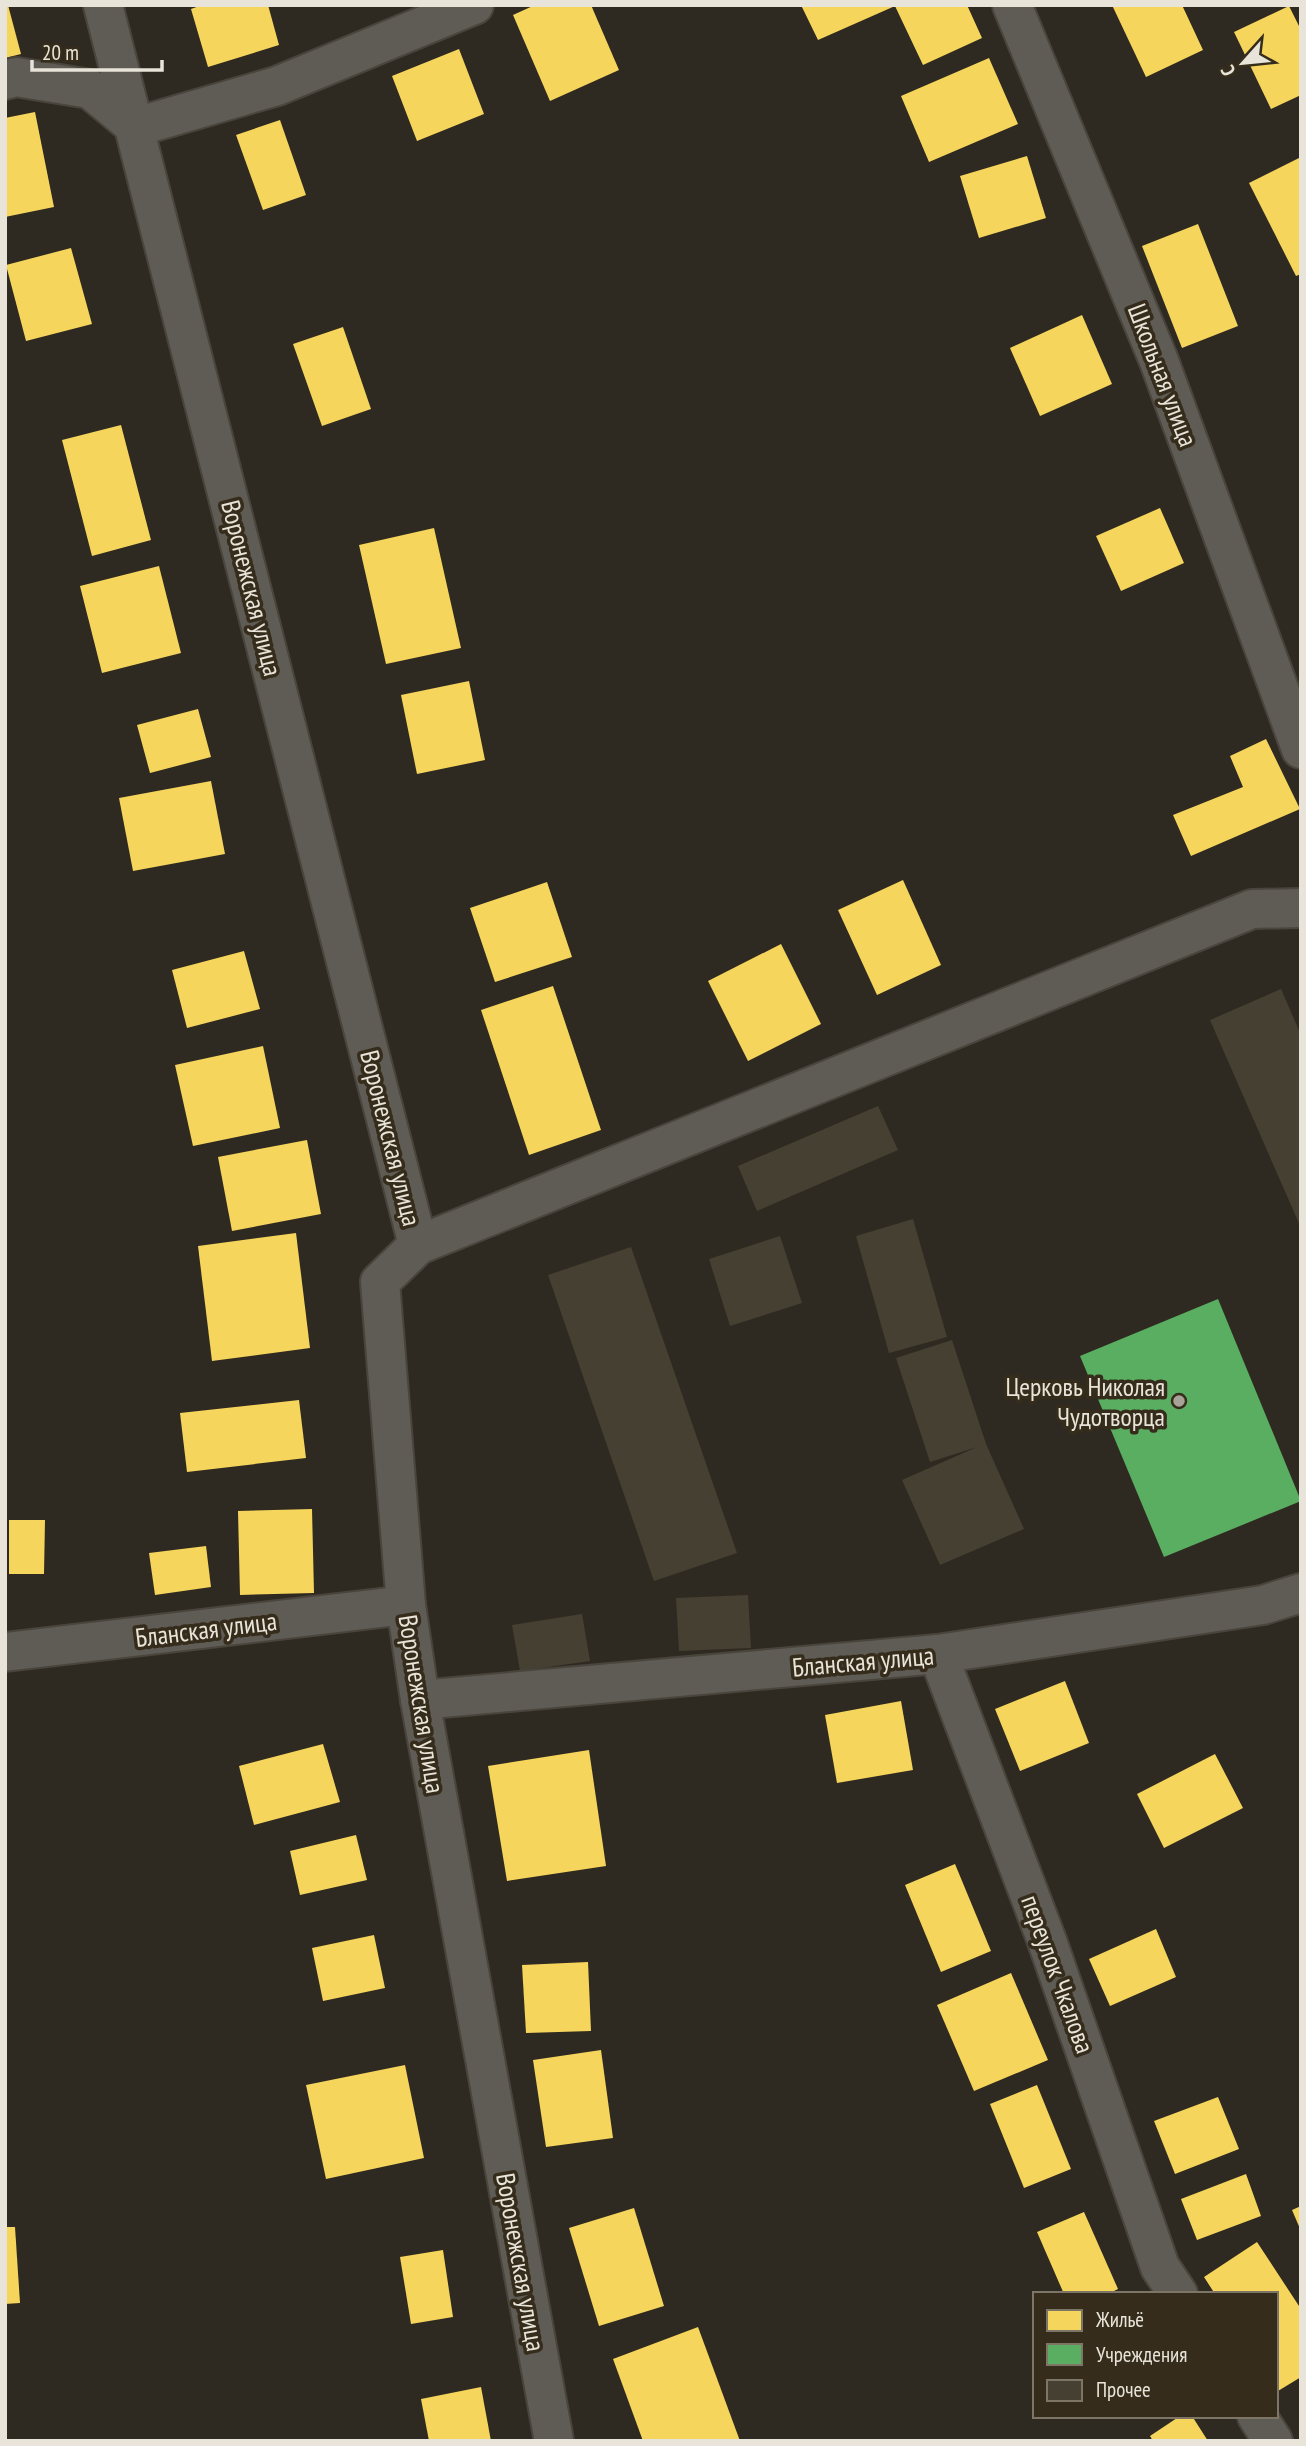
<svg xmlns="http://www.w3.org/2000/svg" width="1306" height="2446" viewBox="0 0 1306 2446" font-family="'PT Sans Narrow',sans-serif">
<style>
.homes{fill:#f6d55c}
.public{fill:#5aae61}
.building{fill:#464032}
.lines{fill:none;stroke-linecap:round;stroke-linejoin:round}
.street-casing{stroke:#49453c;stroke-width:42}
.street{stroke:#5f5b55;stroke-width:38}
.poi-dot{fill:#a8a399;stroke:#352c1b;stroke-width:2.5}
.labels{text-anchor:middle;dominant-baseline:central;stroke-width:7;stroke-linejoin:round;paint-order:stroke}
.street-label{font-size:26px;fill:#e9e4d9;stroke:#352c1b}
.poi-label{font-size:26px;fill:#e9e4d9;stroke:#352c1b;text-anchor:end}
</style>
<rect width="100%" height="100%" fill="#2f2a21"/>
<g class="homes">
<path d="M5,5H8L21,54L5,58Z"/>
<path d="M202,5H268L279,45L208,67L191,9Z"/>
<path d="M535,5H591L619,70L550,101L513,15Z"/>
<path d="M801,5H967L982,38L923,65L895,6L818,40Z"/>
<path d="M1112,5H1182L1203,50L1146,77Z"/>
<path d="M1289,6L1301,30V95L1271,109L1234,32Z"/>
<path d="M459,49L484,114L417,141L392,76Z"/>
<path d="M989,58L1018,124L929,162L901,96Z"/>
<path d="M35,112L54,207L5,217V118Z"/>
<path d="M280,120L306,195L263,210L236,135Z"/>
<path d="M1027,156L1046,218L979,238L960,176Z"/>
<path d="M1301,157V274L1296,276L1249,183Z"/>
<path d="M1198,224L1238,326L1182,348L1142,246Z"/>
<path d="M71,248L92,324L26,341L6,265Z"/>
<path d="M1082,315L1112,384L1040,416L1010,348Z"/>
<path d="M343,327L371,409L322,426L293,344Z"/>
<path d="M121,425L151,540L92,556L62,440Z"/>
<path d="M1160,508L1184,563L1121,591L1096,536Z"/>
<path d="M434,528L461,648L386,664L359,545Z"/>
<path d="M159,566L181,653L102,673L80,586Z"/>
<path d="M469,681L485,760L417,774L401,695Z"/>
<path d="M198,709L211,757L150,773L137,725Z"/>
<path d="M1266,739L1300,809L1191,856L1173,815L1243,787L1230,756Z"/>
<path d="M211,781L225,854L133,871L119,798Z"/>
<path d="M903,880L941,965L877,995L838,910Z"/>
<path d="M547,882L572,957L495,982L470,908Z"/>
<path d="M781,944L821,1024L748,1061L708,981Z"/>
<path d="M244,951L260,1009L187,1028L172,970Z"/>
<path d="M553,986L601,1130L529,1155L481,1010Z"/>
<path d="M263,1046L280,1128L193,1146L175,1065Z"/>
<path d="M307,1140L321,1214L232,1231L218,1157Z"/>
<path d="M296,1233L310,1348L212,1361L198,1246Z"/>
<path d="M299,1400L306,1458L187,1472L180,1413Z"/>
<path d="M312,1509L314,1593L240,1595L238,1511Z"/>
<path d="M9,1520H45L44,1574H9Z"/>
<path d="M206,1546L211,1587L155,1595L149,1553Z"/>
<path d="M1065,1681L1089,1743L1020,1771L995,1709Z"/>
<path d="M901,1701L913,1770L837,1783L825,1715Z"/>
<path d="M323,1744L340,1802L254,1825L239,1766Z"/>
<path d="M589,1750L606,1866L507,1881L488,1766Z"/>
<path d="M1215,1754L1243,1808L1164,1848L1137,1794Z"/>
<path d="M356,1835L367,1880L300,1895L290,1851Z"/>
<path d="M955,1864L991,1951L941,1972L905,1885Z"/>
<path d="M1156,1929L1176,1977L1110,2006L1089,1959Z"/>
<path d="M374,1935L385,1988L323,2001L312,1948Z"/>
<path d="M588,1962L591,2031L526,2033L522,1965Z"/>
<path d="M1011,1973L1048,2060L974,2091L937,2005Z"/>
<path d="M601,2050L613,2138L546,2147L533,2060Z"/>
<path d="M405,2065L424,2158L326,2179L306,2085Z"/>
<path d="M1037,2085L1071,2169L1024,2188L990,2104Z"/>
<path d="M1218,2097L1239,2149L1175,2174L1154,2121Z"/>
<path d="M1246,2174L1261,2216L1197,2240L1181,2199Z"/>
<path d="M1301,2206V2231L1292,2210Z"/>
<path d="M634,2208L664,2306L599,2326L569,2228Z"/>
<path d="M1084,2212L1118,2289L1108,2294H1064L1037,2232Z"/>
<path d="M5,2227H15L20,2303L5,2304Z"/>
<path d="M1257,2242L1301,2309V2377L1278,2391L1276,2388V2294H1215L1204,2277Z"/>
<path d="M443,2250L453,2317L411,2324L400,2257Z"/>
<path d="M698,2327L740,2441H643L613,2359Z"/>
<path d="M481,2387L491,2441H429L421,2399Z"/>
<path d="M1180,2416H1192L1208,2441H1153L1150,2436Z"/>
</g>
<path class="public" d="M1218,1299L1301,1501L1164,1557L1080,1356Z"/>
<g class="building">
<path d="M1281,989L1301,1035V1228L1210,1020Z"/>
<path d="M878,1106L898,1150L757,1211L738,1166Z"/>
<path d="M913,1219L947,1337L889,1353L856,1236Z"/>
<path d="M780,1236L802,1303L730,1326L709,1259Z"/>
<path d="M631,1247L737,1553L654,1581L548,1275Z"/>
<path d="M952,1340L986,1444L1024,1529L940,1565L902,1480L977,1447L930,1462L896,1358Z"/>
<path d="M748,1595L751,1648L679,1651L676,1598Z"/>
<path d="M582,1614L590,1661L520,1671L512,1625Z"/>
</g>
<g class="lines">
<g class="street-casing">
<g id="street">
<path d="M103,5L418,1245L380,1282L406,1605L420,1700L554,2441"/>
<path d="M1012,5L1159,361L1301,749"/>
<path d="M5,80L16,77L90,89L136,127L277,86L474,5"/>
<path d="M418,1245L1252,909L1301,908"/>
<path d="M5,1652L406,1605"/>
<path d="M938,1654L1047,1941L1160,2267L1178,2294"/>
<path d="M420,1700L938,1654L1263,1605L1301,1593"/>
<path d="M1257,2416L1273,2441"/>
</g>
</g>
<use href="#street" class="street"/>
</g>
<circle class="poi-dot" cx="1179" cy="1401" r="7"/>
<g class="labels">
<g class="street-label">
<text transform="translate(1163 375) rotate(69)">Школьная улица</text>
<text transform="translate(252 588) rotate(76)">Воронежская улица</text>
<text transform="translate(391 1138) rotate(76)">Воронежская улица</text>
<text transform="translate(206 1629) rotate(-7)">Бланская улица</text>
<text transform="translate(863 1661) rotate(-5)">Бланская улица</text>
<text transform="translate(422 1704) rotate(81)">Воронежская улица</text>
<text transform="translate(1058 1974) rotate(70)">переулок Чкалова</text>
<text transform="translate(521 2262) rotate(80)">Воронежская улица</text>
</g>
<g class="poi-label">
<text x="1165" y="1386">Церковь Николая<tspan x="1165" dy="30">Чудотворца</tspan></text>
</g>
</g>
<rect width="1306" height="2446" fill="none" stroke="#e9e4d9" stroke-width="14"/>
<rect x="1033" y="2292" width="245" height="126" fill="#352c1b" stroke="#7d7667" stroke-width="2"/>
<rect x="1047" y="2310" width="35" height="21" fill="#f6d55c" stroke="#7d7667" stroke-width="2"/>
<text x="1096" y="2327" font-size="21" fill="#e9e4d9">Жильё</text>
<rect x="1047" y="2344" width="35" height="21" fill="#5aae61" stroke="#7d7667" stroke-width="2"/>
<text x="1096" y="2362" font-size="21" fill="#e9e4d9">Учреждения</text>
<rect x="1047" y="2380" width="35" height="21" fill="#464032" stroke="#7d7667" stroke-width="2"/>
<text x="1096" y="2397" font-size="21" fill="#e9e4d9">Прочее</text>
<g transform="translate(1243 63) rotate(243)" stroke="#352c1b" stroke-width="5" paint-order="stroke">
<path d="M0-5L12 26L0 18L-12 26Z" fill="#e9e4d9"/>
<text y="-10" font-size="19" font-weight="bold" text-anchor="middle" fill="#e9e4d9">С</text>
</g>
<path d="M32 60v10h130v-10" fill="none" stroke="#e9e4d9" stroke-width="3.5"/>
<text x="42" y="60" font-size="21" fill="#e9e4d9" stroke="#352c1b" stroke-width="5" paint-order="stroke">20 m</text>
</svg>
